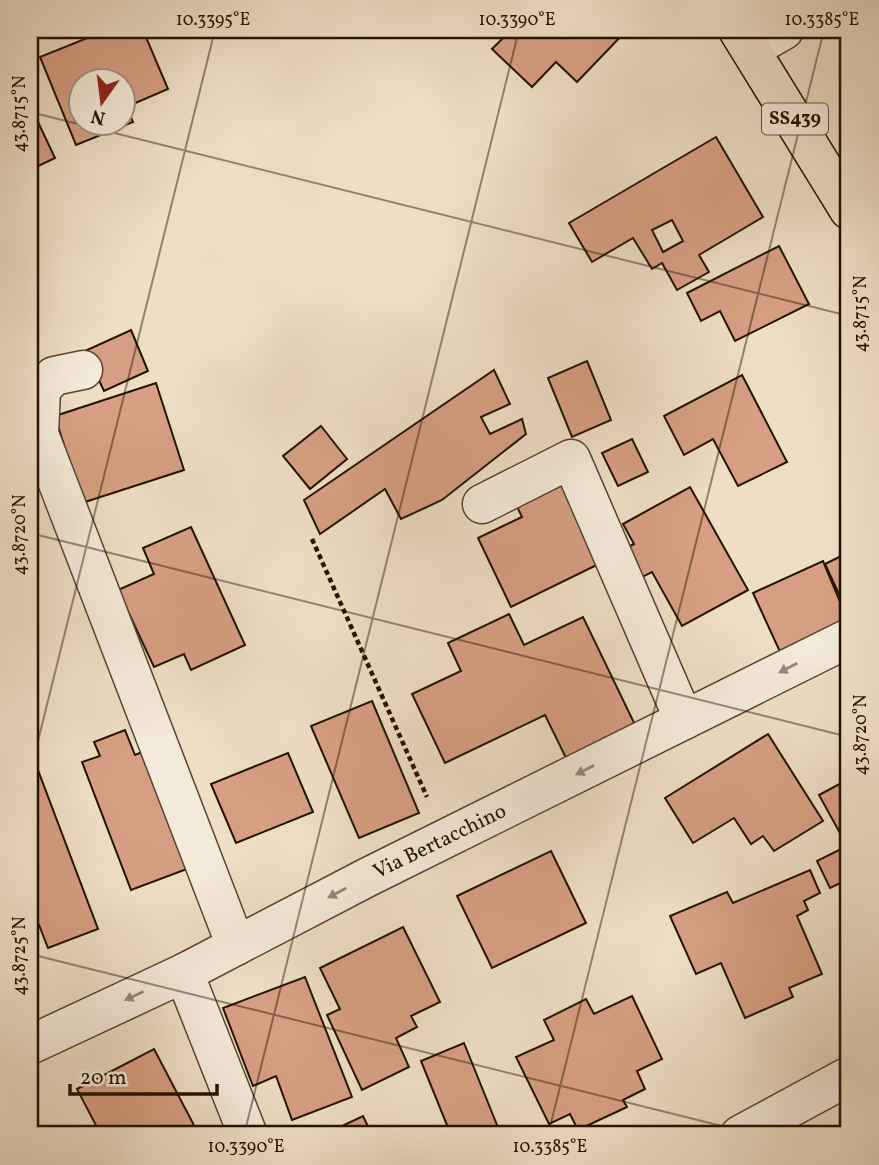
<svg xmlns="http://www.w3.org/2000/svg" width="879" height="1165" viewBox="0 0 879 1165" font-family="Vollkorn,serif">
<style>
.building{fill:#d69f83;stroke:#241101;stroke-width:2;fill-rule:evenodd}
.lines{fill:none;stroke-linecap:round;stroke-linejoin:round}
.minor-casing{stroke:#564432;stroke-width:41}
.major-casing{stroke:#241101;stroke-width:41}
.path{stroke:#241101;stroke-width:4.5;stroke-dasharray:5 3.5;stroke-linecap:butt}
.minor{stroke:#f4eada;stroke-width:38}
.major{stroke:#eedec6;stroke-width:38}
.oneway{fill:#968878}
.ticks{fill:none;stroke:#241101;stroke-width:2;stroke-opacity:0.45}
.labels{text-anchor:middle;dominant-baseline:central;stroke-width:7;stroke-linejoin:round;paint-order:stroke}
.shield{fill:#f4eada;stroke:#625242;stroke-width:2}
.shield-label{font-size:19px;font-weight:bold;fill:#241101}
.street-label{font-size:21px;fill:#241101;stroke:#f4eada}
.neatline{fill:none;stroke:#241101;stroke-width:2.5}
.ticks-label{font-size:18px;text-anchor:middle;fill:#241101}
</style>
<rect width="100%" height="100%" fill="#eedec6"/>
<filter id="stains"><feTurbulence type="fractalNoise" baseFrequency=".00286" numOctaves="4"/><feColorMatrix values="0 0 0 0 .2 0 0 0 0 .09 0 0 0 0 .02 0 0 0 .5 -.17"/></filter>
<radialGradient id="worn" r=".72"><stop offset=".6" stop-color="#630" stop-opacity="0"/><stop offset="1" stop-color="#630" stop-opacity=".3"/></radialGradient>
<g class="building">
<path d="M107,30H143L168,89L126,107L133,122L76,145L40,57ZM80,80H122V122H80Z"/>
<path d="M511,30H627L577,82L556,62L532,87L492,49Z"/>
<path d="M30,105L55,158L30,170Z"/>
<path d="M716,137L763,217L699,255L709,272L677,290L662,263L652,269L633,238L592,262L569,223ZM672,220L683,241L663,252L652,230Z"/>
<path d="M779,246L809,304L735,341L720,311L701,321L687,293Z"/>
<path d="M131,330L148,371L104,391L85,351Z"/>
<path d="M587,361L611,420L572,437L548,378Z"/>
<path d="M494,370L510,404L481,417L490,434L522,419L526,434L442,500L401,519L385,489L320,534L304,500Z"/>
<path d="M742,375L787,462L738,486L713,439L684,455L664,416Z"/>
<path d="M156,383L184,470L82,503L55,416Z"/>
<path d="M321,426L347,459L310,489L283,456Z"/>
<path d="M632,439L648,472L618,486L602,453Z"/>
<path d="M569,479L609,559L511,607L478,538L522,517L512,496Z"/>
<path d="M690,487L748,590L682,626L652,572L638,579L622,550L634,544L623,524Z"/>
<path d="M191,527L245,645L191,670L184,654L154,667L118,590L154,574L143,548Z"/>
<path d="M849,552V616L825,564Z"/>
<path d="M823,561L849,623L781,654L753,593Z"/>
<path d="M509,614L524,645L583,617L638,731L569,764L545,715L445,763L412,694L461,671L448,643Z"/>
<path d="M372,701L419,813L359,838L311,726Z"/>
<path d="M125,730L135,755L142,752L187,869L131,890L82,762L100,756L94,742Z"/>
<path d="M768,734L823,821L774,851L763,836L751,844L734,818L693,843L665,798Z"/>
<path d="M30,749L98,929L48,948L39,925L30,929Z"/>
<path d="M288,753L313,812L236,843L211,784Z"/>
<path d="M849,779V831L841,835L819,795Z"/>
<path d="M849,845V879L830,888L817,861Z"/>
<path d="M551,851L586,923L492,968L457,896Z"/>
<path d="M810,870L820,893L804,901L808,910L797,916L822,974L789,988L793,997L745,1018L721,963L696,974L670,916L727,892L733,903Z"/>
<path d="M403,927L440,1002L411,1016L417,1027L396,1038L409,1067L362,1090L327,1015L340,1009L320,968Z"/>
<path d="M305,977L352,1097L292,1120L276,1076L253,1086L223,1008Z"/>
<path d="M632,996L662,1059L637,1071L645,1089L623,1100L627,1107L578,1130L570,1114L549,1124L516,1057L554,1040L544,1020L586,999L594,1014Z"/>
<path d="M464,1043L501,1135H451L421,1061Z"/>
<path d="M154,1049L197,1131L189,1135H101L77,1089Z"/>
<path d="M363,1116L372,1135H323Z"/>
</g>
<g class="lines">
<g class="minor-casing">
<g id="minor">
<path d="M751,49L784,30"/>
<path d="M83,370L54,376L41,389L39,434L236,946"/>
<path d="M482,504L571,459L684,720"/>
<path d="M184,973L248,1135"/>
<path d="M30,1045L184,973L368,877L849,638"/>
<path d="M740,1135L849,1076"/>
</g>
</g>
<g class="major-casing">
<path id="major" d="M738,30L849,210"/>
</g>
<path class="path" d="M312,539L427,797"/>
<use href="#minor" class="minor"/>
<use href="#major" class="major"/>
</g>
<defs><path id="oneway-solid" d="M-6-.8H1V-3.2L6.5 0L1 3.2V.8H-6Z" transform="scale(1.75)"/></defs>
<g class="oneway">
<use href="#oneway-solid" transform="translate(788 668) rotate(153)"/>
<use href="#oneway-solid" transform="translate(585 770) rotate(153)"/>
<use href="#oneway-solid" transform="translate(337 893) rotate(152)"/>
<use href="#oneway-solid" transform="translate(134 996) rotate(155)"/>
</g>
<path class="ticks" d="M30,112L849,316M30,533L849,737M30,773L215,30M30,954L758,1135M244,1135L519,30M548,1135L824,30"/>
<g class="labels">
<rect class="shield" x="762" y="103.5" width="66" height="31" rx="5"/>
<g class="shield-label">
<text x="795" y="119">SS439</text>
</g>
<g class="street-label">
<text transform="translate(440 842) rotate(-26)">Via Bertacchino</text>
</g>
</g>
<rect width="879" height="1165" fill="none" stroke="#eedec6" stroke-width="77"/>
<g transform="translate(102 102) rotate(194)"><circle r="33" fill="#f4eada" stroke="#a19383" stroke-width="2"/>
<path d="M0-5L12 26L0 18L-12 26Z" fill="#8f2418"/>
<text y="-10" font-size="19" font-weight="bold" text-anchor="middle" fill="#241101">N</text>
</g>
<path d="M70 1084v10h147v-10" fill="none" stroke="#241101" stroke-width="3.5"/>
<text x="80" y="1084" font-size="21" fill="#241101" stroke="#f4eada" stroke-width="5" paint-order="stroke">20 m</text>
<rect x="38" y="38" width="802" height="1088" class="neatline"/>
<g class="ticks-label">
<text x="213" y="25">10.3395°E</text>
<text x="517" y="25">10.3390°E</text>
<text x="822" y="25">10.3385°E</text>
<text transform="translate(19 114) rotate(-90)" y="6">43.8715°N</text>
<text transform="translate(860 314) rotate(-90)" y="6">43.8715°N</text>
<text transform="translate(19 535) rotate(-90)" y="6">43.8720°N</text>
<text transform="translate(860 735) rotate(-90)" y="6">43.8720°N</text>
<text transform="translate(19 956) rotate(-90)" y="6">43.8725°N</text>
<text x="246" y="1152">10.3390°E</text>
<text x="550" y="1152">10.3385°E</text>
</g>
<rect width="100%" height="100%" filter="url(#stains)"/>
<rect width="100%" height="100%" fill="url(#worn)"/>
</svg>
